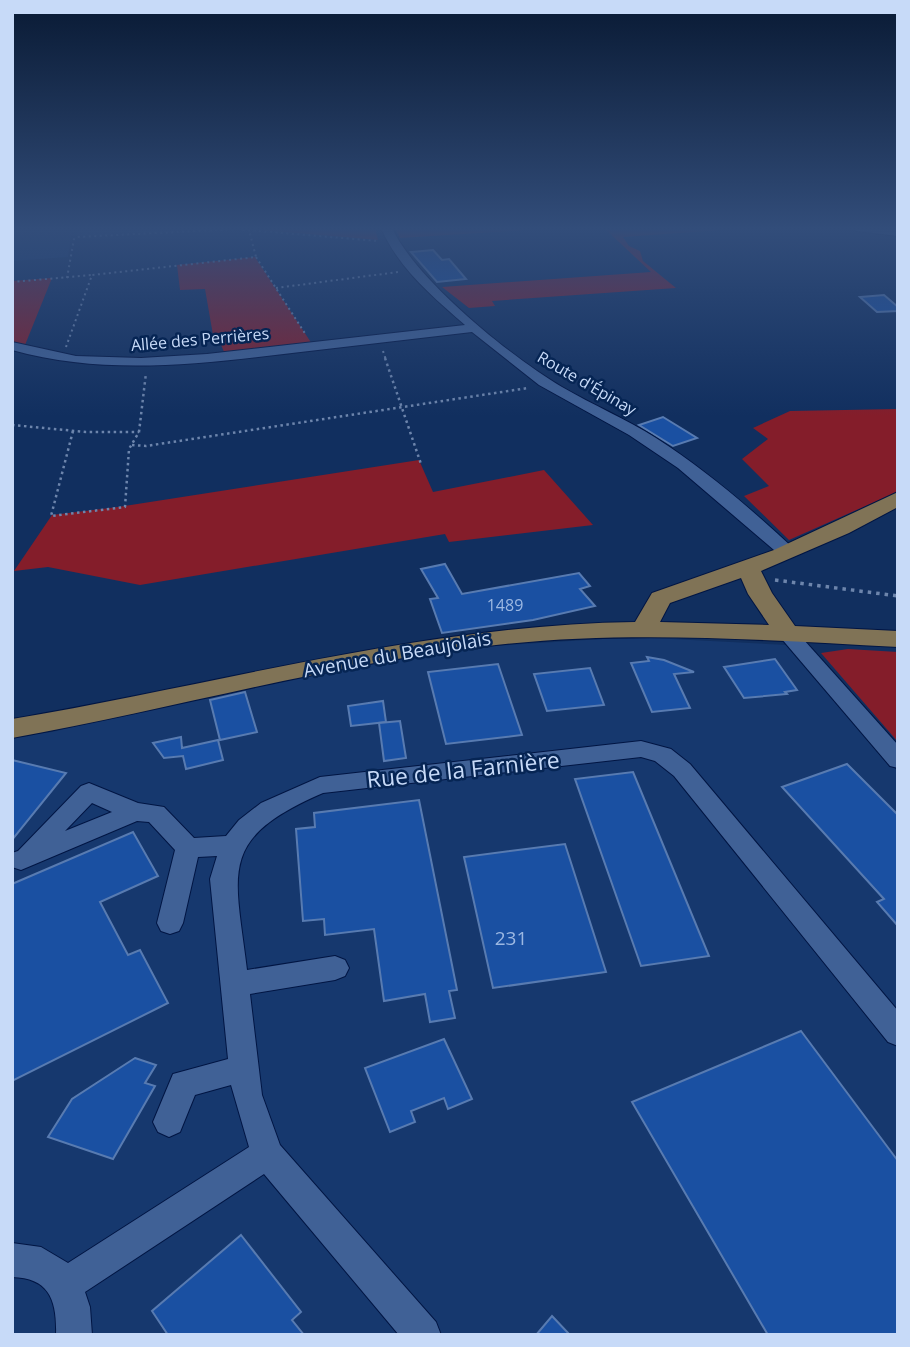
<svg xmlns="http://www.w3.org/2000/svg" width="910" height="1347" viewBox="0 0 910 1347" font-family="'Open Sans',sans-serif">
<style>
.built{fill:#16386e}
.green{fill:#841d2a}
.building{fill:#1a50a2;stroke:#587bb1;stroke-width:2}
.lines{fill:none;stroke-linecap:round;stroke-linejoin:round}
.minor-casing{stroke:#001543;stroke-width:2}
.major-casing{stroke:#001543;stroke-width:2}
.path-far2{stroke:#6d85ac;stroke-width:2;stroke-dasharray:2 3.5;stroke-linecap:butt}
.path-far1{stroke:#6d85ac;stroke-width:2.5;stroke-dasharray:2.5 3.5;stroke-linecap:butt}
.path{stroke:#6d85ac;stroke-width:3.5;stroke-dasharray:3.5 5;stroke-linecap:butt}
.minor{fill:#406196;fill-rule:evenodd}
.major{fill:#807356;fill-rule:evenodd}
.labels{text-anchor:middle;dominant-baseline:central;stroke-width:5;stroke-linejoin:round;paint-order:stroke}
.far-street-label{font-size:16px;fill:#c7daf8;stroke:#062554}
.number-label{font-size:16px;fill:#9cb8e2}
.street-label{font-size:19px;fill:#c7daf8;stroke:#062554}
.near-number-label{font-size:19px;fill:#9cb8e2}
.near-street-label{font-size:23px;fill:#c7daf8;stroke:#062554}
</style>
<rect width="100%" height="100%" fill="#112f5f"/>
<g class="built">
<path d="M12,228H234L71,236L68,257L12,261Z"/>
<path d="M633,637L788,645L898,772V1335H12V737L52,732L354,661L477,647Z"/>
</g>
<g class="green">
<path d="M240,228H375L378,240Z"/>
<path d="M395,228H556L400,238Z"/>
<path d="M604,228L720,230L623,237L629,246L640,251L643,261L676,288L492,301L495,306L469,308L442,287L651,272Z"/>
<path d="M255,257L312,344L225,354L217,336L213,335L205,289L180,290L177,265Z"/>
<path d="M52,278L25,345L12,343V281Z"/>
<path d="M898,409L897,492L789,540L744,496L769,486L742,459L768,439L753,428L790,411Z"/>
<path d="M419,460L433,492L544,470L593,525L449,542L445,534L140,585L48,567L14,571L52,515L118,507Z"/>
<path d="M848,649L898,652V742L821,653Z"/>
</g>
<g class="building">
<path d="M433,250L442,260L449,259L466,279L437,282L411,252Z"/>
<path d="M884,295L898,307V311L877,312L860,297Z"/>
<path d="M663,417L697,438L673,446L639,425Z"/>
<path d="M445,564L462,594L579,573L590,586L580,589L595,606L533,620L442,633L430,599L438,598L421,569Z"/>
<path d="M647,657L664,660L694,672L674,674L690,708L652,712L631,663L649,661Z"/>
<path d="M775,659L797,690L785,692L787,694L744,698L724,667Z"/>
<path d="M498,664L522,735L446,744L428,672Z"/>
<path d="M590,668L604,705L547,711L534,674Z"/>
<path d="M245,692L257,732L220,740L210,700Z"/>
<path d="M383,701L386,722L351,726L348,706Z"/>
<path d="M400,721L406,758L384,761L379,723Z"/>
<path d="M181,737L182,748L218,740L223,760L186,769L183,756L164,758L153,743Z"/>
<path d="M12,760L66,773L12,840Z"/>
<path d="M847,764L898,815V926L877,902L884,899L782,787Z"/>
<path d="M633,772L709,956L641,966L575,779Z"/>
<path d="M419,800L457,990L449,991L455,1018L430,1022L425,994L384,1001L374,929L325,935L324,919L303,921L296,829L315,827L314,813Z"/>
<path d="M133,832L158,876L100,902L128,955L140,950L168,1003L12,1081V884Z"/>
<path d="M565,844L606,972L493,988L464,857Z"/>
<path d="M801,1031L898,1161V1335H768L632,1102Z"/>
<path d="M444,1039L472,1099L448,1109L444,1098L411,1111L415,1122L390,1132L365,1068Z"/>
<path d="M135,1058L156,1065L145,1083L155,1086L113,1159L48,1137L72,1099Z"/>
<path d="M241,1235L301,1312L292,1320L304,1335H168L152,1311Z"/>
<path d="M552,1316L570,1335H536Z"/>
</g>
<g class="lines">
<g class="minor-casing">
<g id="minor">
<path d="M381,228H392C417,281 511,357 562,387C593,405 626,419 656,438C706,470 750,508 793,548L796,552L793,556H781L678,468L629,435L539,385L472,332C412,339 352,346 292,353C198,364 105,376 12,350V342L76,356L141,358L207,354L465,325C432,296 399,269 381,228Z"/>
<path d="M851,228L898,230V236L857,231Z"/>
<path d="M788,628L795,630L898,745V768L890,766L781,638L778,634L781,630Z"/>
<path d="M641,741L671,749L690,764L898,1011V1046L888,1042L674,776L655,761L641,757L323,793C217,839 235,870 247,970L335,956L345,960L349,968L345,976L335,980L250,994L262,1095L280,1145L436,1322L441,1335H399L264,1174L85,1292L90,1307L92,1335H56C57,1301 50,1278 12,1277V1243L41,1247L68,1263L249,1147L231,1085L195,1095L180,1132L169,1137L158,1132L153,1122L173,1074L228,1059L210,879L217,856L198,857L183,923L179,931L170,934L161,931L157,923L175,850L149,822L137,821L21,870L12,867V853L18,851L81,786L89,783L138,803L164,807L194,838L226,836L239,820L261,803L320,777ZM92,803L112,812L65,831Z"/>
</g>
</g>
<g class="major-casing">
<path id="major" d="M898,492V507L849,533L761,571L772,593L795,626L898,631V647C764,640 629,630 496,645C333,663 174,709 12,738V719C220,684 423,625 635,622L652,593L774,550ZM741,578L748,594L769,625L660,622L670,603Z"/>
</g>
<g class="path-far2">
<path d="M256,257L306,335"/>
<path d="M67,278L74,239L77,237L236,229L378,241"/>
<path d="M12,282L92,275"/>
<path d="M276,288L398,272"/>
<path d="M66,347L92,275L256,257L249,230"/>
<path d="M383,351L386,360"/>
</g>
<g class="path-far1">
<path d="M385,358L421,464"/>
<path d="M12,425L86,432H139"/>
<path d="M73,431L51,516L125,507L129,449L139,432L146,373"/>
<path d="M132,445L146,446L528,388"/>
</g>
<path class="path" d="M775,580L898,596"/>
<use href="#minor" class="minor"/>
<use href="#major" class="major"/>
</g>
<linearGradient id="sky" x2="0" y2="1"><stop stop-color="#091a34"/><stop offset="0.55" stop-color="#324d7a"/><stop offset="1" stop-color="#324d7a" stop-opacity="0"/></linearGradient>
<rect width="910" height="416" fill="url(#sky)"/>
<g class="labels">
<g class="far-street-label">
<text transform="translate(200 339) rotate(-5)">Allée des Perrières</text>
<text transform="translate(587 383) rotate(30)">Route d'Épinay</text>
</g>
<g class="number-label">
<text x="505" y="605">1489</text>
</g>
<g class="street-label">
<text transform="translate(397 654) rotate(-10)">Avenue du Beaujolais</text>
</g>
<g class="near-number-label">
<text x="511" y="938">231</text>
</g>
<g class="near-street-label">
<text transform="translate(463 769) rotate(-6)">Rue de la Farnière</text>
</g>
</g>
<rect width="910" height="1347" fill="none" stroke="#c7daf8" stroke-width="28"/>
</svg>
